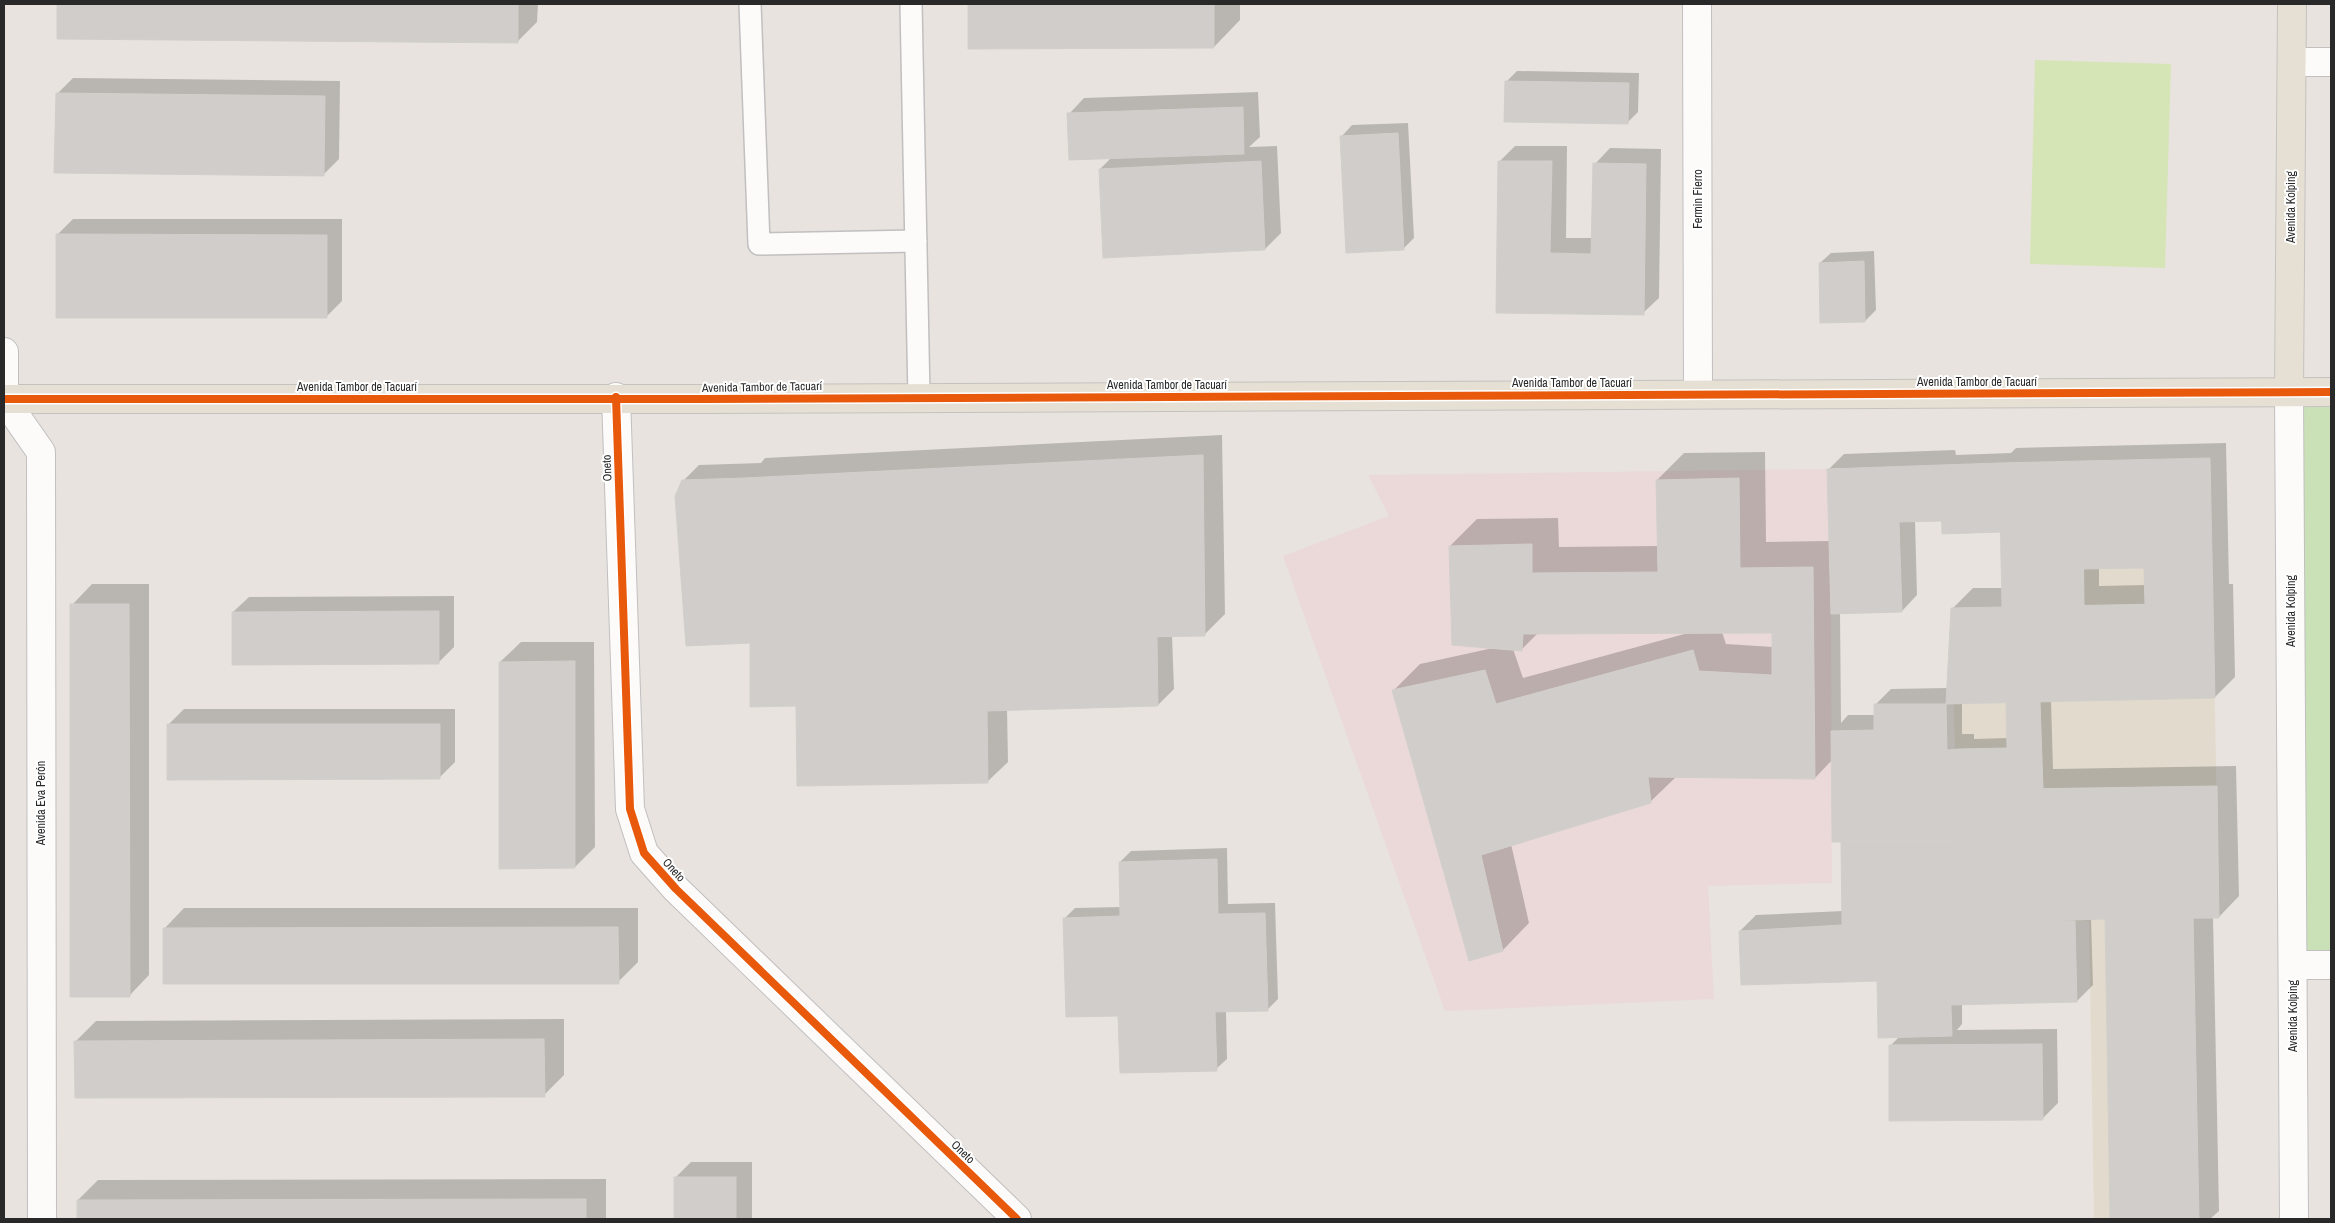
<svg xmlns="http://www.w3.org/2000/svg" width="2335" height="1223" viewBox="0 0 2335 1223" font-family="'Archivo Narrow',sans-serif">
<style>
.education{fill:#e2dbcd}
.medical{fill:#ead9d8}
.green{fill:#cae1b8}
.pitch{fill:#d5e5b6}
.shadow{fill:#0003;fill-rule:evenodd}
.building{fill:#d0cdca;stroke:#d2cfcb}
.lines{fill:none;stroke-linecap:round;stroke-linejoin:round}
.lane-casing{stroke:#c1bfc0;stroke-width:24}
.street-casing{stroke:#c1bfc0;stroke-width:30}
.secondary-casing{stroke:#c1bfc0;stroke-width:30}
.primary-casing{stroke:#c4c2c0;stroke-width:30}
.lane{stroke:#fcfbfa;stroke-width:21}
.street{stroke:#fcfbfa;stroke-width:28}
.secondary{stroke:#fcfbfa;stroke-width:28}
.primary{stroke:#e5e0d3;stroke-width:28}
.cycleway-casing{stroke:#fff;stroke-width:11}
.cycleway{stroke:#e8590c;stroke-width:8}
.labels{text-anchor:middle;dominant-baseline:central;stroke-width:4;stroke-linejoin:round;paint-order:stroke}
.street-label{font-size:12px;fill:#292929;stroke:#fff}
</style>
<rect width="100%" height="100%" fill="#e8e3de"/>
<path class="education" d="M2210,458L2219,918L2193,919L2199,1219H2094L2089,921L1960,924L1951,608L2002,607L1999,463Z"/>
<path class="medical" d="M1827,469L1831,614L1832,883L1708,886L1714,999L1445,1011L1283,556L1389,516L1368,475Z"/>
<path class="green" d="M2289,392H2331V965H2293Z"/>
<path class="pitch" d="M2035,60L2171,64L2165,268L2030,264Z"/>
<g class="shadow">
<path d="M59,4H538L537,22L517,42L58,37Z"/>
<path d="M969,4H1240V20L1214,47L969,48Z"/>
<path d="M1517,71L1639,73L1638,112L1627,123L1506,82Z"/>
<path d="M73,78L340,81L339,159L323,175L57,94Z"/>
<path d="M1258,92L1260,137L1249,147L1277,146L1281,233L1265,249L1100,169L1112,157L1069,114L1084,98Z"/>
<path d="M1408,123L1414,238L1403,249L1342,136L1352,125Z"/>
<path d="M1515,146H1567L1566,238H1593L1595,164L1610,148L1661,149L1659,298L1643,313L1497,312L1499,162Z"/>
<path d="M73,219H342V301L326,317L57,235Z"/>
<path d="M1874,251L1876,310L1865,321L1820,263L1831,253Z"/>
<path d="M1222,435L1225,614L1205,634L1172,635L1174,689L1158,705L1007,709L1008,762L987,782L797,705L751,641L683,481L699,465L761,463L765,458Z"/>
<path d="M2226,443L2229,584H2233L2235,677L2215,697L2051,700L2053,769L2236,766L2239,896L2219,917L2213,916L2219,1211L2210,1219H2111L2106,918H2091L2093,985L2077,1001L1962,1004V1024L1957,1030L2057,1029L2058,1103L2042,1119L1890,1046L1900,1036L1878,980L1740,931L1756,915L1843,911V841L1833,759L1815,778L1677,776L1650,802L1511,844L1529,923L1503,950L1393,691L1420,664L1493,648L1450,546L1477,519L1558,518L1559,547L1658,546L1657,480L1684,453L1765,452L1766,542L1830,541L1828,470L1844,454L1955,450L1956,455L2011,453L2016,448ZM1915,520H1943L2002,530L2003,588H1973L1953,608L1948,688L1891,689L1875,705L1876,715H1848L1841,723L1840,613L1902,611L1917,595ZM2146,566V585L2099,586V567ZM1773,631V647L1726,644L1722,632ZM1539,632L1688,633L1523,678L1513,649L1521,650ZM2009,701L2008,738L1974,739V734H1962V702Z"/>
<path d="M92,584H149V975L129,996L72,605Z"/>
<path d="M454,596V647L438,663L233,612L249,597Z"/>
<path d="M521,642H594L595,847L575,867L500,662Z"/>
<path d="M184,709H455V762L439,778L168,725Z"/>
<path d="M1227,848L1228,904L1275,903L1278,999L1267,1010L1226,1011L1227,1059L1216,1069L1120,1015L1065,918L1075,908L1121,907L1120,862L1131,851Z"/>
<path d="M184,908H638V962L618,982L164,929Z"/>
<path d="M564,1019V1075L544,1095L76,1041L96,1021Z"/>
<path d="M691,1162H752V1219H676L675,1178Z"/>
<path d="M606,1179V1219H78V1200L98,1180Z"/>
</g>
<g class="building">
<path d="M57,4H518V43L57,39Z"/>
<path d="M968,4H1214V48L968,49Z"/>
<path d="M1505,81L1629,83L1628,124L1504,122Z"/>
<path d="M56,93L325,96L324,176L54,173Z"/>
<path d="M1243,107L1244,154L1069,160L1067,113Z"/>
<path d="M1398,133L1404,250L1346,253L1340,136Z"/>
<path d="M1261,161L1265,250L1103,258L1099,169Z"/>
<path d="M1498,161H1552L1550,253L1591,254L1593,163L1646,164L1644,315L1496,313Z"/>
<path d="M56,234L327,235V318H56Z"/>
<path d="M1864,261L1865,322L1820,323L1819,263Z"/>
<path d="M1203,455L1205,636L750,643L744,478Z"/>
<path d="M2210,458L2213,603L2145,604L2144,568L2083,569L2082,461Z"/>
<path d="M2082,461L2084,605L2002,607L1999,463Z"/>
<path d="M1999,463L2002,532L1942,534L1940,465Z"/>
<path d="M1940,465L1942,521L1899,522L1902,612L1831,614L1827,469Z"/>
<path d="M744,478L750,643L686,646L675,496L682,480Z"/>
<path d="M1739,478L1740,568L1813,567L1815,779L1648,777L1651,803L1481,855L1503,951L1469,961L1392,690L1485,670L1496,704L1693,650L1699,671L1772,675V633L1523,634L1522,651L1452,645L1449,546L1532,544V573L1658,572L1656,480Z"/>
<path d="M2213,603L2215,698L1946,704L1951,608Z"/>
<path d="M70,604H129L130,997H70Z"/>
<path d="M439,611V664L232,665V612Z"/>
<path d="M1157,636L1158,706L987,711L986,639Z"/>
<path d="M986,639L988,783L797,786L796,706L750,707V643Z"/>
<path d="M575,661V868L499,869V662Z"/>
<path d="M2006,702H2040L2043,789L1959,790V749L2007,748Z"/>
<path d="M1874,704H1946L1947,750L1959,749V842H1832L1831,731L1874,730Z"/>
<path d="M167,724H440V779L167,780Z"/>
<path d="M2217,786L2219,918L2105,919L1960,924L1959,790Z"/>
<path d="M1841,842H1959L1960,924L1842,925Z"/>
<path d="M1217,859L1218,914L1265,913L1268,1011L1215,1012L1217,1071L1120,1073L1118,1016L1066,1017L1063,918L1120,916L1119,862Z"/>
<path d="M2193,917L2199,1219H2110L2105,919Z"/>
<path d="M2075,921L2077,1002L1951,1005L1949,924Z"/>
<path d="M1949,924L1950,979L1741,985L1739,931L1842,925Z"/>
<path d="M618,927L619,984H163V928Z"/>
<path d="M1950,979L1952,1036L1878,1038L1877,981Z"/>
<path d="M544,1039L545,1097L75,1098L74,1041Z"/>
<path d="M2042,1044L2043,1120L1889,1121V1045Z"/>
<rect x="674" y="1177" width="62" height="42"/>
<path d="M586,1199V1219H77V1200Z"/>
</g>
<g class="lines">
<g class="lane-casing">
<g id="lane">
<path d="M750,4L759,244L916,241"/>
<path d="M911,4L919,397"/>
</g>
</g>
<g class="street-casing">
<g id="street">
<path d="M1697,4L1698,394"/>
<path d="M2292,62H2331"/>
<path d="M616,397L630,809L644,853L676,889L1017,1219"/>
<path d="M2293,965H2331"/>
</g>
</g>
<g class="secondary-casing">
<g id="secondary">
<path d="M4,352V399L41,452L42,1219"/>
<path d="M2289,392L2294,1219"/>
</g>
</g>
<g class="primary-casing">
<g id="primary">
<path d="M2289,392L2292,4"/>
<path d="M4,399H705L2331,392"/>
</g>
</g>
<use href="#lane" class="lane"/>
<use href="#street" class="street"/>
<use href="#secondary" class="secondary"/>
<use href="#primary" class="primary"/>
<g class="cycleway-casing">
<g id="cycleway">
<path d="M616,397L630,809L644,853L676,889L1017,1219"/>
<path d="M4,399H705L2331,392"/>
</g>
</g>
<use href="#cycleway" class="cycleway"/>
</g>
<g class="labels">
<g class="street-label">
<text transform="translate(1698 199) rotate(-90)">Fermin Fierro</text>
<text transform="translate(2291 207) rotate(-90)">Avenida Kolping</text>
<text x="1977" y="382">Avenida Tambor de Tacuarí</text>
<text x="1572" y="383">Avenida Tambor de Tacuarí</text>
<text x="1167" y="385">Avenida Tambor de Tacuarí</text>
<text x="357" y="387">Avenida Tambor de Tacuarí</text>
<text transform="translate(762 387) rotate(-1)">Avenida Tambor de Tacuarí</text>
<text transform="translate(607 468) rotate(-92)">Oneto</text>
<text transform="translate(2291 611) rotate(-90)">Avenida Kolping</text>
<text transform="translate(41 803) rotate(-90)">Avenida Eva Perón</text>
<text transform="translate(674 870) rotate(48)">Oneto</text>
<text transform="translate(2293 1016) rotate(-90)">Avenida Kolping</text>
<text transform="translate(963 1152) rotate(44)">Oneto</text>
</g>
</g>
<rect width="2335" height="1223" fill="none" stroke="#292929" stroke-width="10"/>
</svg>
